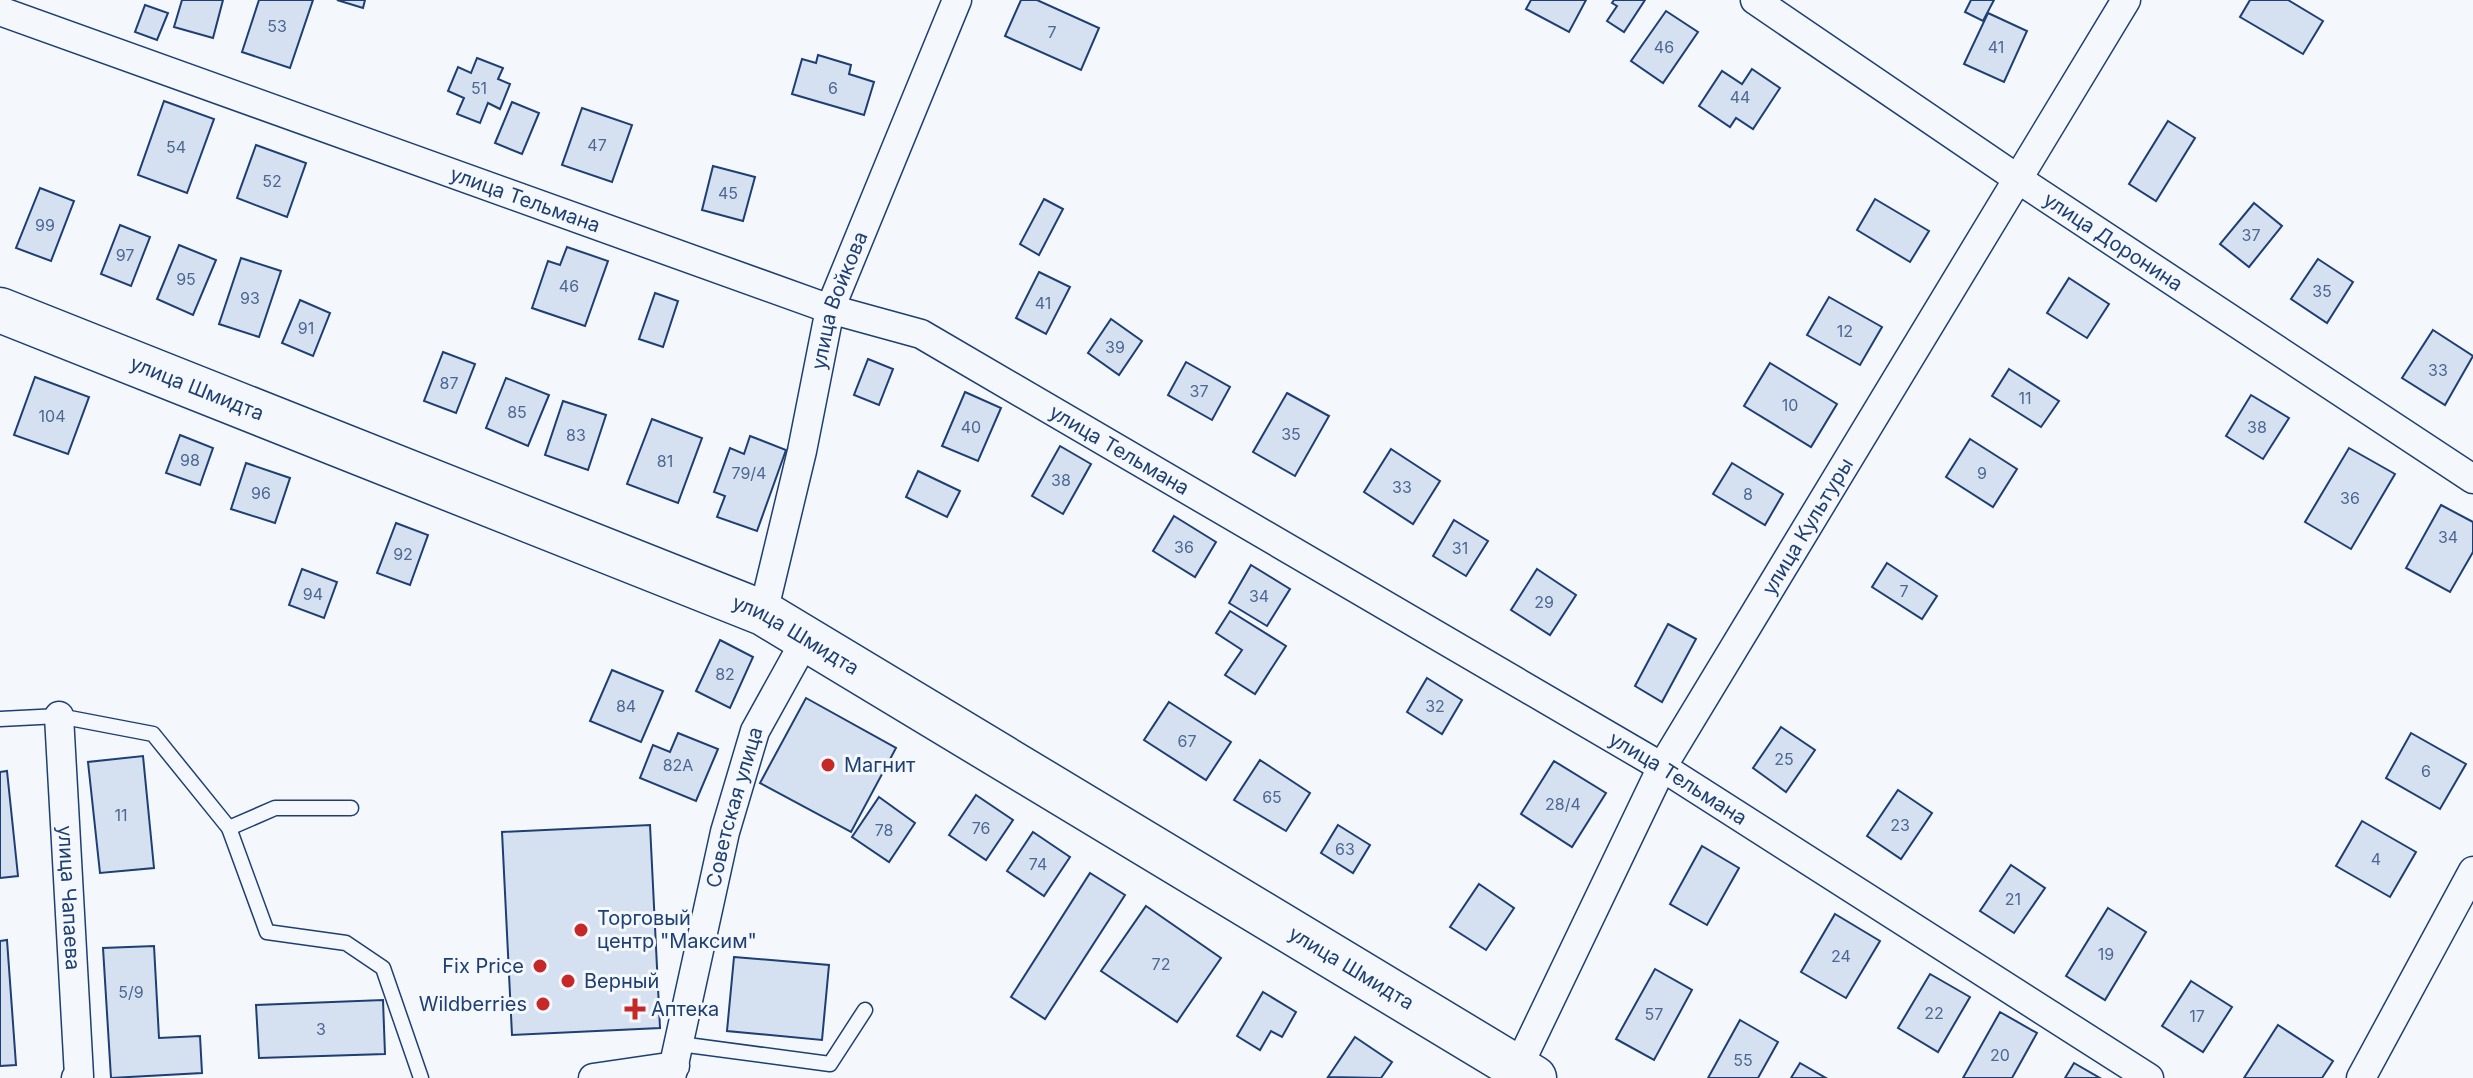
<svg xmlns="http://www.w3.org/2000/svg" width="2473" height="1078" viewBox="0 0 2473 1078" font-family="Inter,sans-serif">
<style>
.building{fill:#d5e0f0;stroke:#1d3f73;stroke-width:2}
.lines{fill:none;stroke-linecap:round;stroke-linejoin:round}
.lane-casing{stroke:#1d3f73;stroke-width:17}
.street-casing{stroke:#1d3f73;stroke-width:31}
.primary-casing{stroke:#1d3f73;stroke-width:47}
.lane{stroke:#f4f7fb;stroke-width:14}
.street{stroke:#f4f7fb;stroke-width:28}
.primary{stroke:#f4f7fb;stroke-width:44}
.poi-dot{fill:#c62828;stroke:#f4f7fb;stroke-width:3}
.labels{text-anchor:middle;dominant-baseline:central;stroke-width:6;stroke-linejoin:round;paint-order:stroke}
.number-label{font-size:16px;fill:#4b6792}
.street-label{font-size:20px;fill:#1d3f73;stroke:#f4f7fb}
.poi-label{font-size:20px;fill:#1d3f73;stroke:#f4f7fb;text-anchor:start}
</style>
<rect width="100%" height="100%" fill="#f4f7fb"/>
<g class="building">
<path d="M182,0H223L213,38L174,27Z"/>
<path d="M259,0H313L290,68L242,52Z"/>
<path d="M337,0H365L363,8Z"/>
<path d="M1021,0H1037L1099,28L1081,70L1005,36Z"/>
<path d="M1531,0H1586L1569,32L1526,9Z"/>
<path d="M1614,0H1645L1624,32L1607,21L1617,6L1612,3Z"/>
<path d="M1971,0H1994L1983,21L1965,12Z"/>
<path d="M2250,0H2288L2323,21L2303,54L2240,17Z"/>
<path d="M145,5L168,13L157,40L135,32Z"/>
<path d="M1666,11L1698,32L1663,83L1631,61Z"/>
<path d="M1988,13L2027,31L2004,82L1964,64Z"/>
<path d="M818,55L851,65L849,74L874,82L864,115L792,94L802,59L816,63Z"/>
<path d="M477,58L503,68L498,79L510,84L500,109L488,103L480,123L457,114L464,98L448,91L458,67L471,73Z"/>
<path d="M1752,69L1780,88L1753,129L1736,118L1730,127L1699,106L1722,71L1742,84Z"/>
<path d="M164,101L214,119L187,193L138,175Z"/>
<path d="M512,102L539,113L522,154L495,143Z"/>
<path d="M582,108L632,125L612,182L562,165Z"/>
<path d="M2168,121L2195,138L2156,201L2129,184Z"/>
<path d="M256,145L306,163L287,217L237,198Z"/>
<path d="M713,166L755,177L743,221L702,210Z"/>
<path d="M40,188L74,201L51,261L16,248Z"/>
<path d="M1044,199L1063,209L1039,255L1020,244Z"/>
<path d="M1875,199L1929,231L1910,262L1857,230Z"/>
<path d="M2254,203L2282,226L2249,267L2220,244Z"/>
<path d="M120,225L150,237L131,286L101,274Z"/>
<path d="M179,245L216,260L193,315L157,299Z"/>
<path d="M567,247L608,261L585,326L532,308L548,261L560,265Z"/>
<path d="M241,258L281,271L259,337L219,324Z"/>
<path d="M2318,259L2353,282L2327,323L2291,299Z"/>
<path d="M1039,272L1070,287L1046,334L1016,318Z"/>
<path d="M2069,278L2109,304L2087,338L2047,313Z"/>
<path d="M655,293L678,301L663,347L639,339Z"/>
<path d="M1829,297L1882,327L1860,365L1807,335Z"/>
<path d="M300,300L330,313L313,356L282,343Z"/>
<path d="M1111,319L1142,341L1119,375L1088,353Z"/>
<path d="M2433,330L2473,356L2445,405L2402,378Z"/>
<path d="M443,352L475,364L456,413L424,401Z"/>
<path d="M868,359L893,369L879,405L854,395Z"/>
<path d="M1186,362L1230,387L1212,420L1168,395Z"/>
<path d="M1770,363L1837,404L1811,447L1744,406Z"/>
<path d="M2009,369L2059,401L2041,427L1992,396Z"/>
<path d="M35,377L89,397L68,454L14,435Z"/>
<path d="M506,378L549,395L528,446L486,428Z"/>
<path d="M965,392L1001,408L978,461L942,446Z"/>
<path d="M1287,393L1329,416L1295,476L1253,452Z"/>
<path d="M2251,395L2289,418L2263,459L2226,436Z"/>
<path d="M563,401L606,415L588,470L545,455Z"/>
<path d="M652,419L702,438L678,503L627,484Z"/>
<path d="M180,435L213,448L200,485L166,473Z"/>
<path d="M750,436L786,450L757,531L717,517L725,496L714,492L730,448L744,454Z"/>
<path d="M1970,439L2017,469L1993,507L1946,477Z"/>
<path d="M1060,446L1091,464L1063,514L1032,496Z"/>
<path d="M2349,448L2395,474L2351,549L2305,522Z"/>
<path d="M1391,449L1440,481L1413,524L1364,492Z"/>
<path d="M246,463L290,478L275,523L231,509Z"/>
<path d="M1732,463L1783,494L1765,525L1713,494Z"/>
<path d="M918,471L960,491L947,517L906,497Z"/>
<path d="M2441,505L2473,522V552L2450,592L2406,568Z"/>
<path d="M1174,516L1216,542L1195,577L1153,551Z"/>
<path d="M1454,520L1488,541L1466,576L1433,556Z"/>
<path d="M396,523L428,535L410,585L377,573Z"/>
<path d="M1887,563L1937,596L1922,619L1872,587Z"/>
<path d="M1251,565L1290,589L1267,626L1229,603Z"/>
<path d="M302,569L337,582L324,618L289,605Z"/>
<path d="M1537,569L1576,595L1550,635L1511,610Z"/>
<path d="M1230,611L1286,646L1255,694L1225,675L1242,650L1216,633Z"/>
<path d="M1668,624L1696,639L1662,702L1635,686Z"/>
<path d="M720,640L753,657L730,708L696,691Z"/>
<path d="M612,670L663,691L641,742L590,721Z"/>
<path d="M1427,678L1462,700L1442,734L1407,712Z"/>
<path d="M806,698L896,748L851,832L760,783Z"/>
<path d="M1169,702L1231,742L1206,780L1144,740Z"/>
<path d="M1781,727L1815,750L1786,792L1753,768Z"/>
<path d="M678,733L718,749L696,801L640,778L653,745L670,752Z"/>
<path d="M2411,733L2466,764L2440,809L2386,778Z"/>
<path d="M143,756L154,868L100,873L88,762Z"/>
<path d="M1260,760L1310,793L1286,831L1234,800Z"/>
<path d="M1554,761L1606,793L1572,847L1521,814Z"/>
<path d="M7,771L18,876L0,878V772Z"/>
<path d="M1898,790L1932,813L1901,859L1867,836Z"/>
<path d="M976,795L1013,820L986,860L949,835Z"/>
<path d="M879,797L915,823L889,862L852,837Z"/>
<path d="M2362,821L2416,852L2390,897L2336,866Z"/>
<path d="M650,825L660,1028L512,1035L502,832Z"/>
<path d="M1338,825L1370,845L1353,873L1321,853Z"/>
<path d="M1033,832L1070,857L1044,896L1007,871Z"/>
<path d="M1702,846L1739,868L1707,925L1670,904Z"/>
<path d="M2011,865L2045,888L2014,933L1980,911Z"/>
<path d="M1090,873L1125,895L1045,1019L1011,997Z"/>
<path d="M1479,884L1514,908L1486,950L1450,927Z"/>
<path d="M1146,906L1221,958L1177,1022L1101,971Z"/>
<path d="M2108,908L2146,932L2105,1000L2066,976Z"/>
<path d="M1835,914L1880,941L1846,998L1801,972Z"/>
<path d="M7,940L16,1065L0,1066V941Z"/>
<path d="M154,946L159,1038L200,1036L202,1073L111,1078L103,948Z"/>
<path d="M734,957L829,965L822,1040L727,1031Z"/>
<path d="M1655,969L1692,990L1654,1060L1616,1039Z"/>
<path d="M1930,974L1970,997L1938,1052L1898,1028Z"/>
<path d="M2191,981L2232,1007L2203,1052L2162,1026Z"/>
<path d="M1263,992L1296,1012L1282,1037L1271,1031L1260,1050L1237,1036Z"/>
<path d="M383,1000L385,1054L259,1058L256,1005Z"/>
<path d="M2000,1012L2037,1033L2012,1078H1963Z"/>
<path d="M1740,1020L1778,1042L1758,1078H1708Z"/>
<path d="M2278,1025L2333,1061L2322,1078H2244Z"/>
<path d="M1355,1037L1392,1062L1381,1078L1328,1077Z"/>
<path d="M1800,1063L1826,1078H1791Z"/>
<path d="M2074,1063L2100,1078H2065Z"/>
</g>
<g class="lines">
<g class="lane-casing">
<g id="lane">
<path d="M0,719L59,716L153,734L229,828L275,808H351"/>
<path d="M229,828L267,932L346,943L383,968L421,1078"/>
<path d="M680,1044L830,1064L865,1010"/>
</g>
</g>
<g class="street-casing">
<g id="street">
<path id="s1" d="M1755,0L2018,179L2473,479"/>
<path id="s2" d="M0,11L830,309L921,334L1662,767L2149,1078"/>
<path id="s3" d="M763,613L802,451L830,309L957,0"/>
<path id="s4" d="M59,716L79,1076L76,1078"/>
<path id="s5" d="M1518,1067L1662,767L2126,0"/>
<path d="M593,1078L675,1066"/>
<path id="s6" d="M671,1078L725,832L755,731L806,639"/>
<path d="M2361,1078L2473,871"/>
</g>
</g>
<g class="primary-casing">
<g id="primary">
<path id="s7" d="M0,310L763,613L1534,1078"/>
</g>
</g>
<use href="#lane" class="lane"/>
<use href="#street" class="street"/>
<use href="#primary" class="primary"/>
</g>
<g class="poi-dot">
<circle cx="828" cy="765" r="8"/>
<circle cx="581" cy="930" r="8"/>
<circle cx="540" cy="966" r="8"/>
<circle cx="568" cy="981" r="8"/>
<circle cx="543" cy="1004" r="8"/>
<path d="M631 997h8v8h8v8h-8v8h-8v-8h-8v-8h8z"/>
</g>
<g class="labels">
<g class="number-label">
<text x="277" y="26">53</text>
<text x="1052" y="32">7</text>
<text x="1664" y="47">46</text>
<text x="1996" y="47">41</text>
<text x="479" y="88">51</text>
<text x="833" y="88">6</text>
<text x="1740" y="97">44</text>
<text x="597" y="145">47</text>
<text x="176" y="147">54</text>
<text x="272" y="181">52</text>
<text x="728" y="193">45</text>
<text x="45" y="225">99</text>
<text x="2251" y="235">37</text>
<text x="125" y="255">97</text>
<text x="186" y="279">95</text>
<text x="569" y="286">46</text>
<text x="2322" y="291">35</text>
<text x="250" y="298">93</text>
<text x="1043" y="303">41</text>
<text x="306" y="328">91</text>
<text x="1845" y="331">12</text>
<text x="1115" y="347">39</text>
<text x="2438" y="370">33</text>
<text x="449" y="383">87</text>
<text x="1199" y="391">37</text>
<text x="2025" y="398">11</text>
<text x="1790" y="405">10</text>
<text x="517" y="412">85</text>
<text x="52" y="416">104</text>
<text x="971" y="427">40</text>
<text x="2257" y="427">38</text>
<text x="1291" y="434">35</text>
<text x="576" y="435">83</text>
<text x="190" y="460">98</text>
<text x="665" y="461">81</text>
<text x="749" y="473">79/4</text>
<text x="1982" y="473">9</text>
<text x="1061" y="480">38</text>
<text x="1402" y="487">33</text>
<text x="261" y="493">96</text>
<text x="1748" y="494">8</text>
<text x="2350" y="498">36</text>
<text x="2448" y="537">34</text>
<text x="1184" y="547">36</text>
<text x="1460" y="548">31</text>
<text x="403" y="554">92</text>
<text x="1904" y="591">7</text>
<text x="313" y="594">94</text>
<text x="1259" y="596">34</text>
<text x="1544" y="602">29</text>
<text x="725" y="674">82</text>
<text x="626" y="706">84</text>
<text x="1435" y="706">32</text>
<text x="1187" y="741">67</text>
<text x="1784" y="759">25</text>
<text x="678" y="765">82А</text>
<text x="2426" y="771">6</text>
<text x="1272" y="797">65</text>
<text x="1563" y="804">28/4</text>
<text x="121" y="815">11</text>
<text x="1900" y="825">23</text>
<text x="981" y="828">76</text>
<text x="884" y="830">78</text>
<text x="1345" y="849">63</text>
<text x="2376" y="859">4</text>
<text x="1038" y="864">74</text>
<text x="2013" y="899">21</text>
<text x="2106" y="954">19</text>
<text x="1841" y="956">24</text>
<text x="1161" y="964">72</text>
<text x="131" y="992">5/9</text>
<text x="1934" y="1013">22</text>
<text x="1654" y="1014">57</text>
<text x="2197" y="1016">17</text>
<text x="321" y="1029">3</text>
<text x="2000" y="1055">20</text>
<text x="1743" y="1060">55</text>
</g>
<g class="street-label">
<text stroke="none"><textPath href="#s2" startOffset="558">улица Тельмана</textPath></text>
<text stroke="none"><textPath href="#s1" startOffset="432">улица Доронина</textPath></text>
<text stroke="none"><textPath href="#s3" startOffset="322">улица Войкова</textPath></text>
<text stroke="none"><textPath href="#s7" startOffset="212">улица Шмидта</textPath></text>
<text stroke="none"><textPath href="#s2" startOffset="1206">улица Тельмана</textPath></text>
<text stroke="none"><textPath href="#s5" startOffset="614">улица Культуры</textPath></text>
<text stroke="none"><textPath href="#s7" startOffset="860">улица Шмидта</textPath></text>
<text stroke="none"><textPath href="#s2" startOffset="1854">улица Тельмана</textPath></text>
<text stroke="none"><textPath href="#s6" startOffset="278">Советская улица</textPath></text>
<text stroke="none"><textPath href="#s4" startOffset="182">улица Чапаева</textPath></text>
<text stroke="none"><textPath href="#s7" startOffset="1508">улица Шмидта</textPath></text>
</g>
<g class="poi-label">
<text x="844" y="765">Магнит</text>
<text x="597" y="918">Торговый<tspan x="597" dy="23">центр "Максим"</tspan></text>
<text x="524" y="966" text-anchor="end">Fix Price</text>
<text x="584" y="981">Верный</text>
<text x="527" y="1004" text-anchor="end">Wildberries</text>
<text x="651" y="1009">Аптека</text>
</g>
</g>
</svg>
